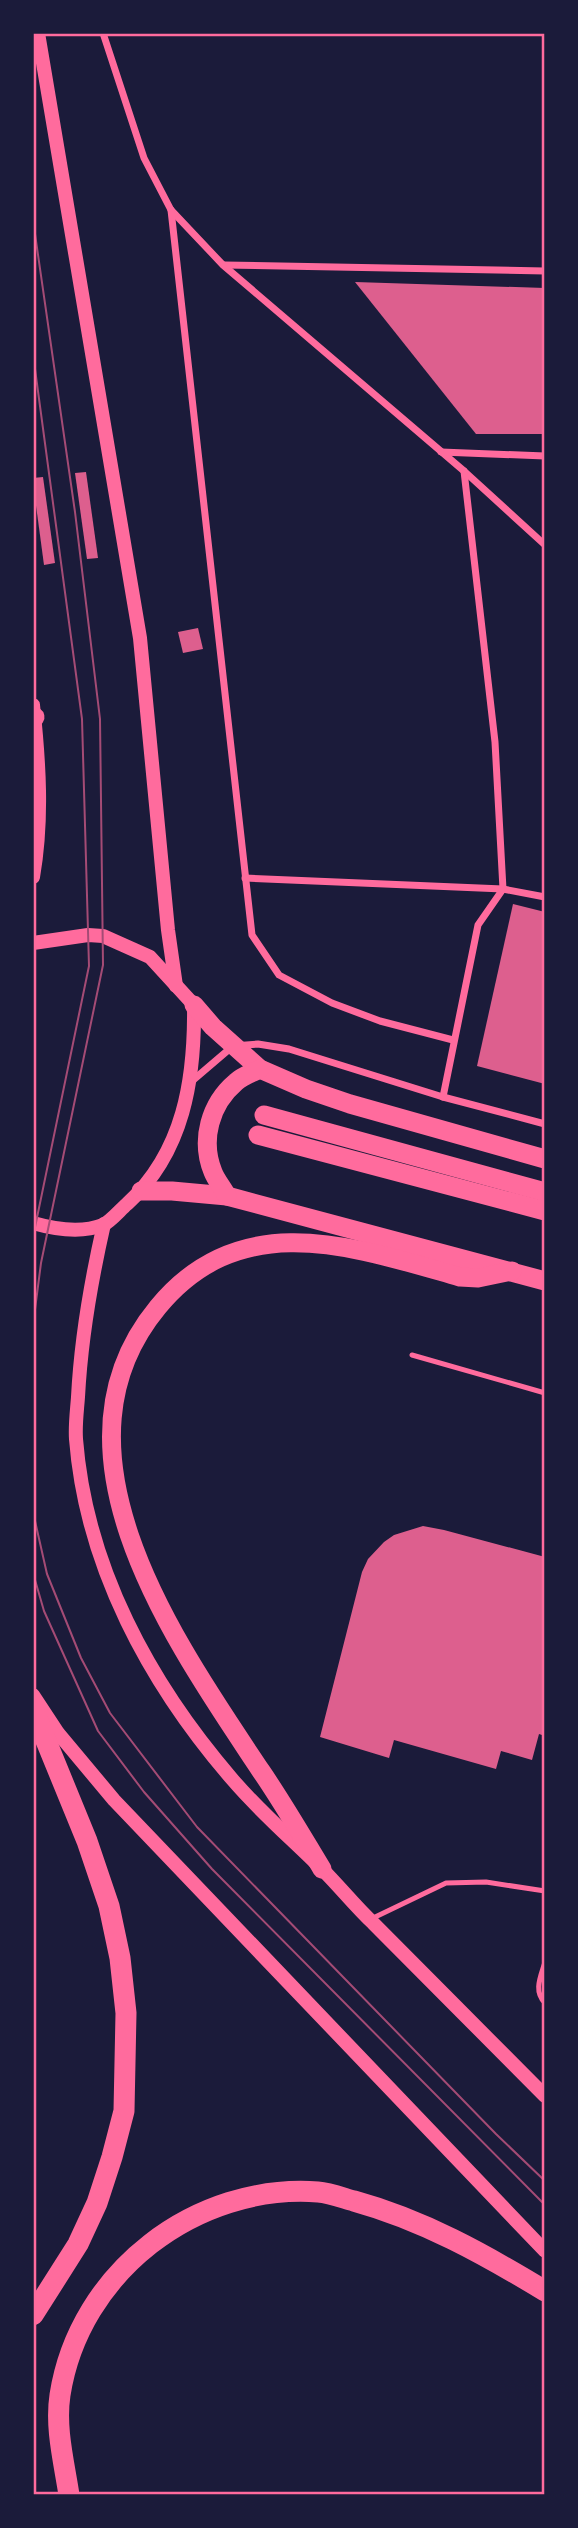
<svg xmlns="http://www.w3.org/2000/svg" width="578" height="2528" viewBox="0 0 578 2528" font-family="Commissioner,sans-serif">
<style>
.building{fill:#dd5f8e}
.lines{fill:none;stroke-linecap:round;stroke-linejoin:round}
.service{stroke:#ff6b9d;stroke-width:5}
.minor{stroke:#ff6b9d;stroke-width:7}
.secondary{stroke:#ff6b9d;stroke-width:14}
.trunk{stroke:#ff6b9d;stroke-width:19}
.motorway{stroke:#ff6b9d;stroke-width:21}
.tram{stroke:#a44b75;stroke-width:2}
.neatline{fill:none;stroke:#ff6b9d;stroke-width:2.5}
</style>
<rect width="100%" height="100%" fill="#1b1b3a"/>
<g class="building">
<path d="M355,282L545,288V434H476Z"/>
<path d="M86,472L98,558L87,559L75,473Z"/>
<path d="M43,477L55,563L44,565L33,483V478Z"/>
<path d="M198,628L203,649L183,653L178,632Z"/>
<path d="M513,904L545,912V1084L477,1066Z"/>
<path d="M423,1526L444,1530L545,1557V1736L539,1734L532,1760L501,1751L496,1769L394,1740L389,1758L320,1737L362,1572L368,1559L384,1542L394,1535Z"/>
</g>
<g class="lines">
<g class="service">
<path d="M412,1355L545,1393"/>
<path d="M371,1919L446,1883L486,1882L545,1891"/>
<path d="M545,1962C541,1976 533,1991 545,2003"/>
</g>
<g class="minor">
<path d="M103,33L144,158L171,210L223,265L464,471L545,545"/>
<path d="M171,210L252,935L279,975L332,1003L380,1021L453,1040"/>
<path d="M224,265L545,271"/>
<path d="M441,452L545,456"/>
<path d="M245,878L503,889L545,897"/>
<path d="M192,1081L233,1046L258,1044L289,1049L443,1097L545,1124"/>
<path d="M443,1097L478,925L503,889L495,742L464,471"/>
</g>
<g class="secondary">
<path d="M38,33L140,638L168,930L176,986"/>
<path d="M33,705C39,761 43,820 33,877"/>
<path d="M33,943L88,935L103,936L150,957L194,1005C195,1079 184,1152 127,1204C120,1210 111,1221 103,1225C82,1233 54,1229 33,1223"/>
<path d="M104,1224C91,1281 81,1339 78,1397C77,1411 75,1425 76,1439C86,1567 150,1684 232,1779C260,1812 292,1839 322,1869C340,1887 355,1906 373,1923C430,1981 488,2038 545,2096"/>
<path d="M33,1695L58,1733L114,1800L545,2251"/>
</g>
<g class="trunk">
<path d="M33,720L35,717"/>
<path d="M194,1005L213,1027L260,1069L306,1089L350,1104L545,1159"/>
<path d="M264,1115L545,1192"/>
<path d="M258,1135L545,1211"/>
<path d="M141,1191H172L227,1196L545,1281"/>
<path d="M227,1196C223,1188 216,1180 213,1172C200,1140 210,1104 236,1082C242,1076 252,1073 260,1069"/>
<path d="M322,1869C302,1836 283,1803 261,1771C178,1646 38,1452 158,1307C241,1206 354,1247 460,1277L478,1278L512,1271"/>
</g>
<g class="motorway">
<path d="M33,1709L87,1841L109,1906L120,1958L126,2013L124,2111L112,2157L97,2203L78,2244L33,2315"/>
<path d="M69,2495C64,2462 55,2428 60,2395C79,2272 196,2183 318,2192C330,2193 343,2198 354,2201C423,2220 484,2254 545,2291"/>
</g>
<g class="tram">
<path d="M33,220L75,512L100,719L103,965L41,1263L33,1325"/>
<path d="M33,354L82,719L89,966L33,1237"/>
<path d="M33,1512L47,1574L81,1658L110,1713L197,1827L496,2134L545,2181"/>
<path d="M33,1573L44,1611L98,1731L144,1792L212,1869L545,2205"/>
</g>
</g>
<rect width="578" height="2528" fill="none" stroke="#1b1b3a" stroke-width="70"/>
<rect x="35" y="35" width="508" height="2458" class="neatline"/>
</svg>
